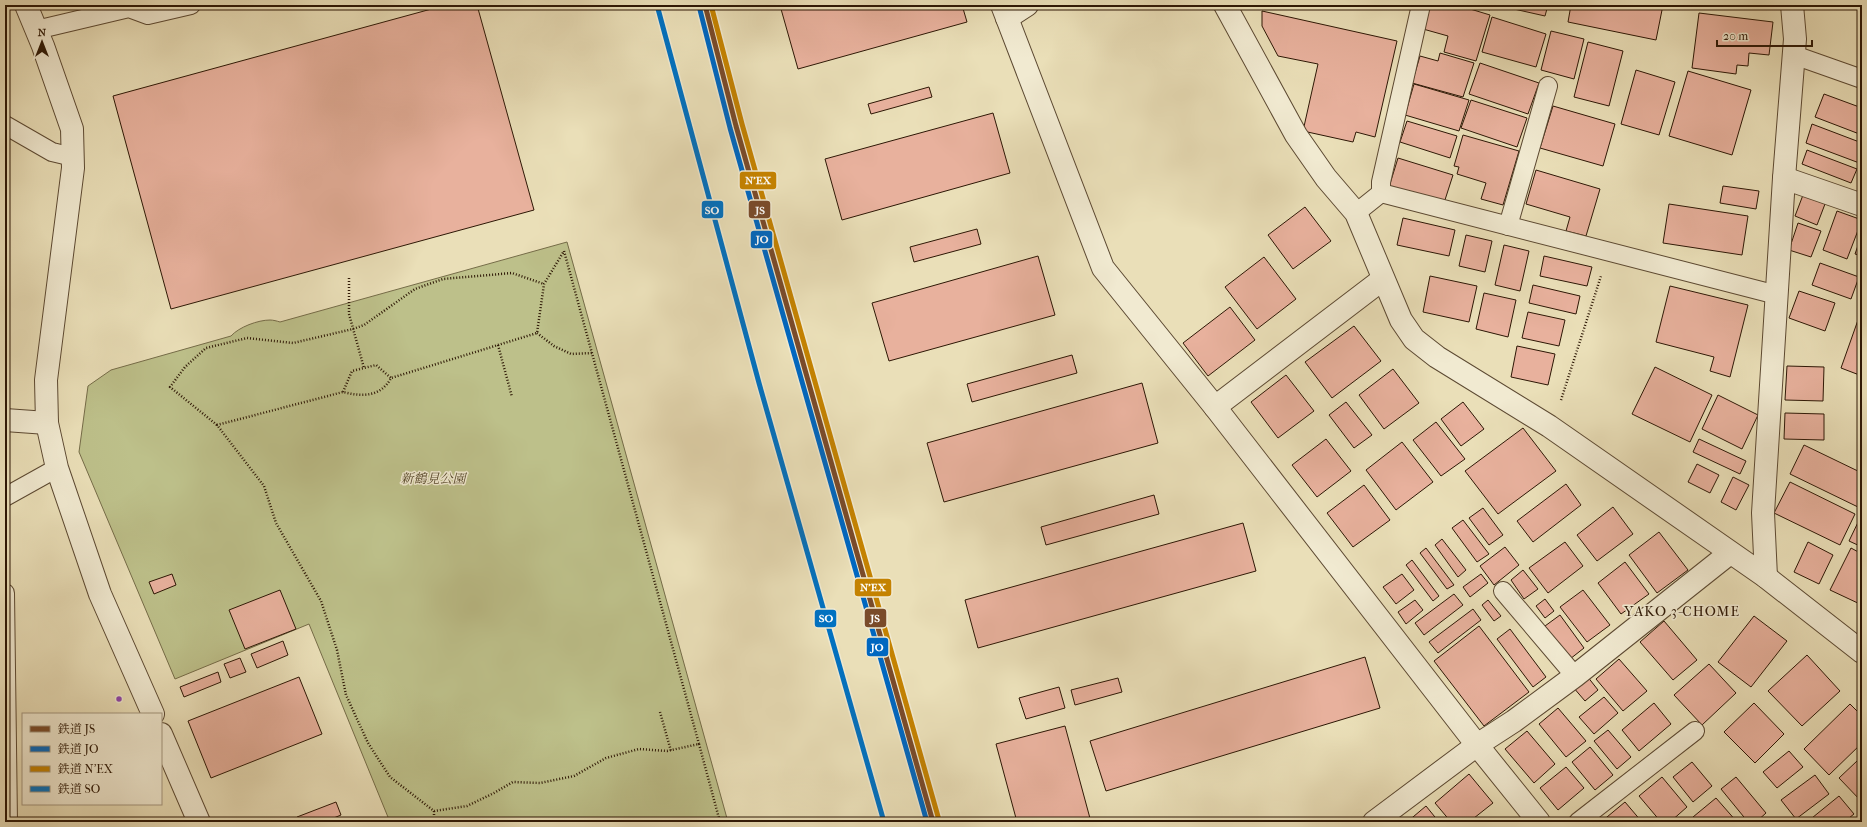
<svg xmlns="http://www.w3.org/2000/svg" width="1867" height="827" viewBox="0 0 1867 827" font-family="'IM FELL French Canon','Noto Serif JP',serif">
<style>
.green{fill:#bdc08a;stroke:#756c48}
.building{fill:#e8b19d;stroke:#2d1705}
.lines{fill:none;stroke-linecap:round;stroke-linejoin:round}
.service-casing{stroke:#5c4932;stroke-width:20}
.minor-casing{stroke:#5c4932;stroke-width:24}
.tertiary-casing{stroke:#5c4932;stroke-width:24}
.path{stroke:#2d1705;stroke-width:2.5;stroke-dasharray:1 2;stroke-linecap:butt}
.service{stroke:#f1ead1;stroke-width:18}
.minor{stroke:#f1ead1;stroke-width:22}
.tertiary{stroke:#f1ead1;stroke-width:22}
.rail-1-casing{stroke:#f1ead1;stroke-width:8}
.rail-2-casing{stroke:#f1ead1;stroke-width:8}
.rail-3-casing{stroke:#f1ead1;stroke-width:8}
.rail-4-casing{stroke:#f1ead1;stroke-width:8}
.rail-1{stroke:#7a4b2a;stroke-width:5}
.rail-2{stroke:#0067c0;stroke-width:5}
.rail-3{stroke:#c48201;stroke-width:5}
.rail-4{stroke:#0071c1;stroke-width:5}
.bus-dot{fill:#8e44ad;stroke:#f1ead1;stroke-width:1.5}
.labels{text-anchor:middle;dominant-baseline:central;stroke-width:3;stroke-linejoin:round;paint-order:stroke}
.park-label{font-size:13px;font-style:italic;fill:#584a2d;stroke:#f1ead1}
.neighbourhood-label{font-size:14px;letter-spacing:1px;fill:#2d1705;stroke:#f1ead1}
.line-badge{stroke:#f1ead1;stroke-width:1.5}
.badge-label{font-size:11px;text-anchor:middle;font-weight:bold;fill:#fff}
</style>
<rect width="100%" height="100%" fill="#eadfb8"/>
<filter id="stains"><feTurbulence type="fractalNoise" baseFrequency=".005" numOctaves="4"/><feColorMatrix values="0 0 0 0 .2 0 0 0 0 .09 0 0 0 0 .02 0 0 0 .5 -.17"/></filter>
<radialGradient id="worn" r=".72"><stop offset=".6" stop-color="#630" stop-opacity="0"/><stop offset="1" stop-color="#630" stop-opacity=".3"/></radialGradient>
<path class="green" d="M567,242L728,822H390L309,624L175,679L79,452L88,386L111,370L231,336C239,327 258,320 270,320C273,320 277,321 280,322Z"/>
<g class="building">
<path d="M446,5H477L534,210L171,309L113,96Z"/>
<path d="M794,5H962L967,22L798,69L781,9Z"/>
<path d="M1429,5H1457L1490,15L1476,61L1444,52L1448,36L1423,29Z"/>
<path d="M1472,5H1491L1490,10Z"/>
<path d="M1505,5H1548L1545,16L1505,7Z"/>
<path d="M1571,5H1663L1656,40L1568,22Z"/>
<path d="M1262,11L1397,41L1375,137L1356,132L1353,142L1303,131L1318,64L1278,56L1262,26Z"/>
<path d="M1699,13L1773,22L1769,55L1749,53L1748,66L1737,65L1736,74L1692,68Z"/>
<path d="M1492,17L1546,34L1536,67L1482,52Z"/>
<path d="M1551,31L1584,39L1574,79L1541,70Z"/>
<path d="M1588,42L1623,51L1609,106L1574,97Z"/>
<path d="M1440,53L1474,63L1463,97L1412,83L1420,56L1438,61Z"/>
<path d="M1480,63L1539,83L1528,114L1469,94Z"/>
<path d="M1636,70L1675,82L1659,135L1621,124Z"/>
<path d="M1688,71L1751,90L1732,155L1669,136Z"/>
<path d="M1414,84L1469,100L1459,131L1405,115Z"/>
<path d="M929,87L932,97L871,114L868,104Z"/>
<path d="M1824,94L1862,108V135L1815,117Z"/>
<path d="M1471,100L1527,118L1517,147L1461,128Z"/>
<path d="M1553,106L1615,124L1603,166L1540,148Z"/>
<path d="M993,113L1010,173L842,220L825,159Z"/>
<path d="M1407,121L1457,136L1450,158L1400,142Z"/>
<path d="M1812,124L1862,143V164L1806,143Z"/>
<path d="M1463,135L1519,151L1503,205L1481,199L1486,183L1457,174L1459,167L1454,166Z"/>
<path d="M1807,150L1857,169L1851,183L1802,164Z"/>
<path d="M1398,158L1453,175L1444,203L1389,187Z"/>
<path d="M1536,170L1600,189L1586,236L1566,231L1570,217L1526,204Z"/>
<path d="M1723,186L1759,191L1756,209L1720,203Z"/>
<path d="M1803,195L1825,204L1817,225L1795,216Z"/>
<path d="M1669,204L1748,216L1742,255L1663,243Z"/>
<path d="M1305,207L1331,241L1293,269L1268,235Z"/>
<path d="M1837,211L1862,220L1847,259L1823,250Z"/>
<path d="M1403,218L1455,230L1449,256L1397,245Z"/>
<path d="M1798,223L1821,231L1811,257L1789,250Z"/>
<path d="M977,229L981,244L914,262L910,247Z"/>
<path d="M1862,234V256L1855,254Z"/>
<path d="M1466,235L1492,241L1485,272L1459,266Z"/>
<path d="M1504,245L1529,251L1520,291L1495,285Z"/>
<path d="M1038,256L1055,315L889,361L872,303Z"/>
<path d="M1544,256L1592,267L1587,286L1540,276Z"/>
<path d="M1264,257L1296,299L1257,329L1225,287Z"/>
<path d="M1820,263L1859,277L1851,299L1812,285Z"/>
<path d="M1430,276L1477,286L1469,322L1423,312Z"/>
<path d="M1533,285L1580,296L1576,314L1529,303Z"/>
<path d="M1670,286L1748,305L1730,377L1710,371L1714,357L1656,342Z"/>
<path d="M1799,291L1835,303L1825,331L1789,318Z"/>
<path d="M1484,293L1516,300L1508,337L1476,329Z"/>
<path d="M1230,307L1255,340L1208,376L1183,343Z"/>
<path d="M1528,312L1565,320L1559,346L1522,338Z"/>
<path d="M1858,320L1862,321V376L1841,368Z"/>
<path d="M1354,326L1381,361L1332,398L1305,362Z"/>
<path d="M1517,346L1555,354L1548,385L1511,377Z"/>
<path d="M1072,355L1077,373L972,402L967,384Z"/>
<path d="M1787,366L1824,367L1823,401L1785,400Z"/>
<path d="M1655,367L1712,395L1690,442L1632,414Z"/>
<path d="M1393,369L1419,403L1384,429L1359,395Z"/>
<path d="M1286,375L1314,411L1278,438L1251,402Z"/>
<path d="M1142,383L1158,443L944,502L927,443Z"/>
<path d="M1718,395L1758,415L1742,449L1702,429Z"/>
<path d="M1346,402L1372,435L1354,448L1329,415Z"/>
<path d="M1463,402L1484,429L1461,446L1441,419Z"/>
<path d="M1785,413L1824,414V440L1784,439Z"/>
<path d="M1436,422L1465,459L1441,476L1413,440Z"/>
<path d="M1523,428L1556,471L1498,514L1465,471Z"/>
<path d="M1326,439L1351,471L1317,497L1292,465Z"/>
<path d="M1699,439L1746,461L1740,474L1693,452Z"/>
<path d="M1402,442L1433,482L1396,510L1366,470Z"/>
<path d="M1804,445L1862,473V499L1858,507L1790,474Z"/>
<path d="M1697,464L1719,475L1710,493L1688,482Z"/>
<path d="M1733,477L1749,485L1736,510L1721,502Z"/>
<path d="M1790,482L1855,514L1840,545L1774,513Z"/>
<path d="M1566,484L1581,505L1533,542L1517,521Z"/>
<path d="M1364,485L1390,520L1353,547L1327,513Z"/>
<path d="M1154,495L1159,514L1046,545L1041,527Z"/>
<path d="M1613,507L1633,534L1597,561L1577,535Z"/>
<path d="M1483,508L1503,535L1489,545L1469,518Z"/>
<path d="M1862,514V547L1849,541Z"/>
<path d="M1463,520L1489,554L1477,562L1452,528Z"/>
<path d="M1243,523L1256,571L978,648L965,600Z"/>
<path d="M1659,532L1688,570L1657,593L1629,555Z"/>
<path d="M1442,539L1466,570L1458,577L1435,545Z"/>
<path d="M1565,542L1583,566L1548,593L1529,568Z"/>
<path d="M1808,542L1833,555L1819,584L1794,572Z"/>
<path d="M1505,547L1519,565L1494,585L1480,566Z"/>
<path d="M1426,548L1454,585L1447,589L1420,553Z"/>
<path d="M1851,548L1862,554V605L1830,590Z"/>
<path d="M1412,560L1439,596L1433,601L1406,565Z"/>
<path d="M1625,562L1649,594L1621,614L1598,583Z"/>
<path d="M1523,570L1538,589L1524,599L1511,580Z"/>
<path d="M172,574L176,585L154,594L149,582Z"/>
<path d="M1402,574L1414,590L1396,604L1383,587Z"/>
<path d="M1481,574L1488,583L1470,597L1463,587Z"/>
<path d="M280,590L296,629L245,649L229,610Z"/>
<path d="M1583,590L1610,625L1587,642L1560,607Z"/>
<path d="M1454,594L1463,605L1424,635L1415,623Z"/>
<path d="M1545,599L1554,611L1545,618L1536,606Z"/>
<path d="M1415,600L1423,610L1406,624L1398,612Z"/>
<path d="M1488,600L1501,616L1494,621L1482,605Z"/>
<path d="M1473,609L1481,620L1438,653L1429,642Z"/>
<path d="M1560,615L1584,648L1570,659L1545,626Z"/>
<path d="M1754,616L1787,641L1751,687L1718,662Z"/>
<path d="M1664,621L1697,660L1673,680L1640,642Z"/>
<path d="M1479,626L1529,692L1484,726L1434,661Z"/>
<path d="M1510,629L1546,677L1533,687L1497,639Z"/>
<path d="M283,641L288,655L257,668L251,654Z"/>
<path d="M1807,655L1840,691L1802,726L1768,691Z"/>
<path d="M1365,657L1380,708L1106,791L1090,741Z"/>
<path d="M240,658L246,672L230,678L224,664Z"/>
<path d="M1619,659L1647,691L1623,711L1596,679Z"/>
<path d="M1709,664L1736,693L1702,725L1674,695Z"/>
<path d="M218,672L221,682L184,697L180,687Z"/>
<path d="M1587,676L1598,690L1585,701L1573,687Z"/>
<path d="M299,677L322,734L211,778L188,721Z"/>
<path d="M1118,678L1122,692L1075,705L1071,690Z"/>
<path d="M1059,687L1065,708L1026,719L1019,698Z"/>
<path d="M1604,697L1618,713L1594,734L1579,717Z"/>
<path d="M1654,703L1671,724L1639,751L1622,730Z"/>
<path d="M1754,703L1784,734L1755,763L1724,732Z"/>
<path d="M1850,704L1862,716V743L1829,775L1804,749Z"/>
<path d="M1558,708L1586,741L1566,757L1539,724Z"/>
<path d="M1065,726L1091,822H1017L996,744Z"/>
<path d="M1608,730L1631,757L1617,769L1594,741Z"/>
<path d="M1527,731L1555,764L1534,783L1505,749Z"/>
<path d="M1590,747L1613,775L1595,790L1572,762Z"/>
<path d="M1789,751L1803,767L1777,788L1763,772Z"/>
<path d="M1857,761L1862,766V802L1839,778Z"/>
<path d="M1692,762L1712,786L1693,802L1673,777Z"/>
<path d="M1566,767L1584,788L1558,810L1540,788Z"/>
<path d="M1469,774L1493,803L1469,822H1451L1435,803Z"/>
<path d="M1815,775L1829,794L1796,819L1781,800Z"/>
<path d="M1662,777L1687,807L1670,822H1661L1639,796Z"/>
<path d="M1736,777L1766,813L1756,822H1748L1721,789Z"/>
<path d="M1839,796L1854,814L1844,822H1807Z"/>
<path d="M1716,798L1737,822H1698L1693,817Z"/>
<path d="M336,802L341,815L324,822H298L297,817Z"/>
<path d="M1625,802L1642,822H1601Z"/>
<path d="M1426,806L1439,822H1407Z"/>
</g>
<g class="lines">
<g class="service-casing">
<g id="service">
<path d="M36,30L129,8L148,15L191,5"/>
<path d="M1794,55L1862,79"/>
<path d="M5,125L52,152L73,157"/>
<path d="M1381,193L1777,295"/>
<path d="M1356,213L1381,193V182L1421,5"/>
<path d="M1508,226L1548,86"/>
<path d="M5,497L57,468"/>
<path d="M1503,591L1575,676"/>
<path d="M5,593L8,822"/>
<path d="M1578,822L1695,731"/>
</g>
</g>
<g class="minor-casing">
<g id="minor">
<path d="M1007,18L1027,5"/>
<path d="M1784,178L1862,205"/>
<path d="M1215,407L1383,279"/>
<path d="M5,420L47,423"/>
<path d="M1766,577L1763,513L1784,178L1795,39L1792,5"/>
<path d="M1477,745L1539,822"/>
<path d="M1374,822L1477,745L1514,721L1575,676L1730,553"/>
</g>
</g>
<g class="tertiary-casing">
<g id="tertiary">
<path d="M26,5L43,46L72,129L73,168L46,380L47,423L57,468L100,594L153,714"/>
<path d="M1002,5L1103,268L1215,407L1477,745"/>
<path d="M1225,5L1296,135L1326,178L1356,213L1401,320L1414,339L1437,357L1549,426L1766,577L1862,652"/>
<path d="M161,734L199,822"/>
</g>
</g>
<g class="path">
<path d="M564,251L699,744L667,751L639,749L606,758L574,776L540,783L513,782L494,793L467,806L434,811L390,777L368,743L346,695L337,650L321,601L276,523L264,486L217,425L343,392C362,397 381,397 391,378L537,333L544,284Z"/>
<path d="M349,278V314L364,368"/>
<path d="M537,333L554,346L571,354L592,353"/>
<path d="M498,345L512,397"/>
<path d="M343,392L352,371L376,365L391,378"/>
<path d="M1561,400L1601,276"/>
<path d="M217,425L170,387L185,367L206,348L247,338L293,343L353,329L364,325L415,289L443,279L512,273L544,284"/>
<path d="M660,712L671,751"/>
<path d="M699,744L720,822"/>
<path d="M434,811V822"/>
</g>
<use href="#service" class="service"/>
<use href="#minor" class="minor"/>
<use href="#tertiary" class="tertiary"/>
<g class="rail-1-casing">
<path id="rail-1" d="M705,5L736,126L933,822"/>
</g>
<g class="rail-2-casing">
<path id="rail-2" d="M699,6L730,128L927,822"/>
</g>
<g class="rail-3-casing">
<path id="rail-3" d="M711,5L742,124L939,820"/>
</g>
<g class="rail-4-casing">
<path id="rail-4" d="M657,5L759,383L884,822"/>
</g>
<use href="#rail-1" class="rail-1"/>
<use href="#rail-2" class="rail-2"/>
<use href="#rail-3" class="rail-3"/>
<use href="#rail-4" class="rail-4"/>
</g>
<circle class="bus-dot" cx="119" cy="699" r="3.5"/>
<g class="labels">
<g class="park-label">
<text x="433" y="478">新鶴見公園</text>
</g>
<g class="neighbourhood-label">
<text x="1682" y="611">YAKO 3-CHOME</text>
</g>
</g>
<g class="line-badge">
<rect x="739" y="171" width="38" height="19" rx="4" fill="#c48201"/>
<rect x="701" y="200" width="23" height="19" rx="4" fill="#0071c1"/>
<rect x="748" y="200" width="23" height="19" rx="4" fill="#7a4b2a"/>
<rect x="750" y="230" width="23" height="19" rx="4" fill="#0067c0"/>
<rect x="854" y="578" width="38" height="19" rx="4" fill="#c48201"/>
<rect x="864" y="608" width="23" height="20" rx="4" fill="#7a4b2a"/>
<rect x="814" y="609" width="23" height="19" rx="4" fill="#0071c1"/>
<rect x="866" y="637" width="23" height="20" rx="4" fill="#0067c0"/>
</g>
<g class="badge-label">
<text x="758" y="184">N'EX</text>
<text x="712" y="214">SO</text>
<text x="760" y="214">JS</text>
<text x="762" y="243">JO</text>
<text x="873" y="591">N'EX</text>
<text x="875" y="622">JS</text>
<text x="826" y="622">SO</text>
<text x="877" y="651">JO</text>
</g>
<rect width="1867" height="827" fill="none" stroke="#eadfb8" stroke-width="20"/>
<rect x="6" y="6" width="1855" height="815" fill="none" stroke="#2d1705" stroke-width="2"/>
<rect x="10" y="10" width="1847" height="807" fill="none" stroke="#2d1705"/>
<rect x="22" y="713" width="140" height="92" fill="#f1ead1" stroke="#a3967f"/>
<rect x="30" y="726" width="20" height="6" fill="#7a4b2a" stroke="#a3967f"/>
<text x="58" y="733" font-size="12" fill="#2d1705">鉄道 JS</text>
<rect x="30" y="746" width="20" height="6" fill="#0067c0" stroke="#a3967f"/>
<text x="58" y="753" font-size="12" fill="#2d1705">鉄道 JO</text>
<rect x="30" y="766" width="20" height="6" fill="#c48201" stroke="#a3967f"/>
<text x="58" y="773" font-size="12" fill="#2d1705">鉄道 N'EX</text>
<rect x="30" y="786" width="20" height="6" fill="#0071c1" stroke="#a3967f"/>
<text x="58" y="793" font-size="12" fill="#2d1705">鉄道 SO</text>
<g transform="translate(42 42)" stroke="#f1ead1" stroke-width="3" paint-order="stroke">
<path d="M0-3L7 15L0 10L-7 15Z" fill="#2d1705"/>
<text y="-6" font-size="11" font-weight="bold" text-anchor="middle" fill="#2d1705">N</text>
</g>
<path d="M1717 40v6h95v-6" fill="none" stroke="#2d1705" stroke-width="2"/>
<text x="1723" y="40" font-size="12" fill="#2d1705" stroke="#f1ead1" stroke-width="3" paint-order="stroke">20 m</text>
<rect width="100%" height="100%" filter="url(#stains)"/>
<rect width="100%" height="100%" fill="url(#worn)"/>
</svg>
